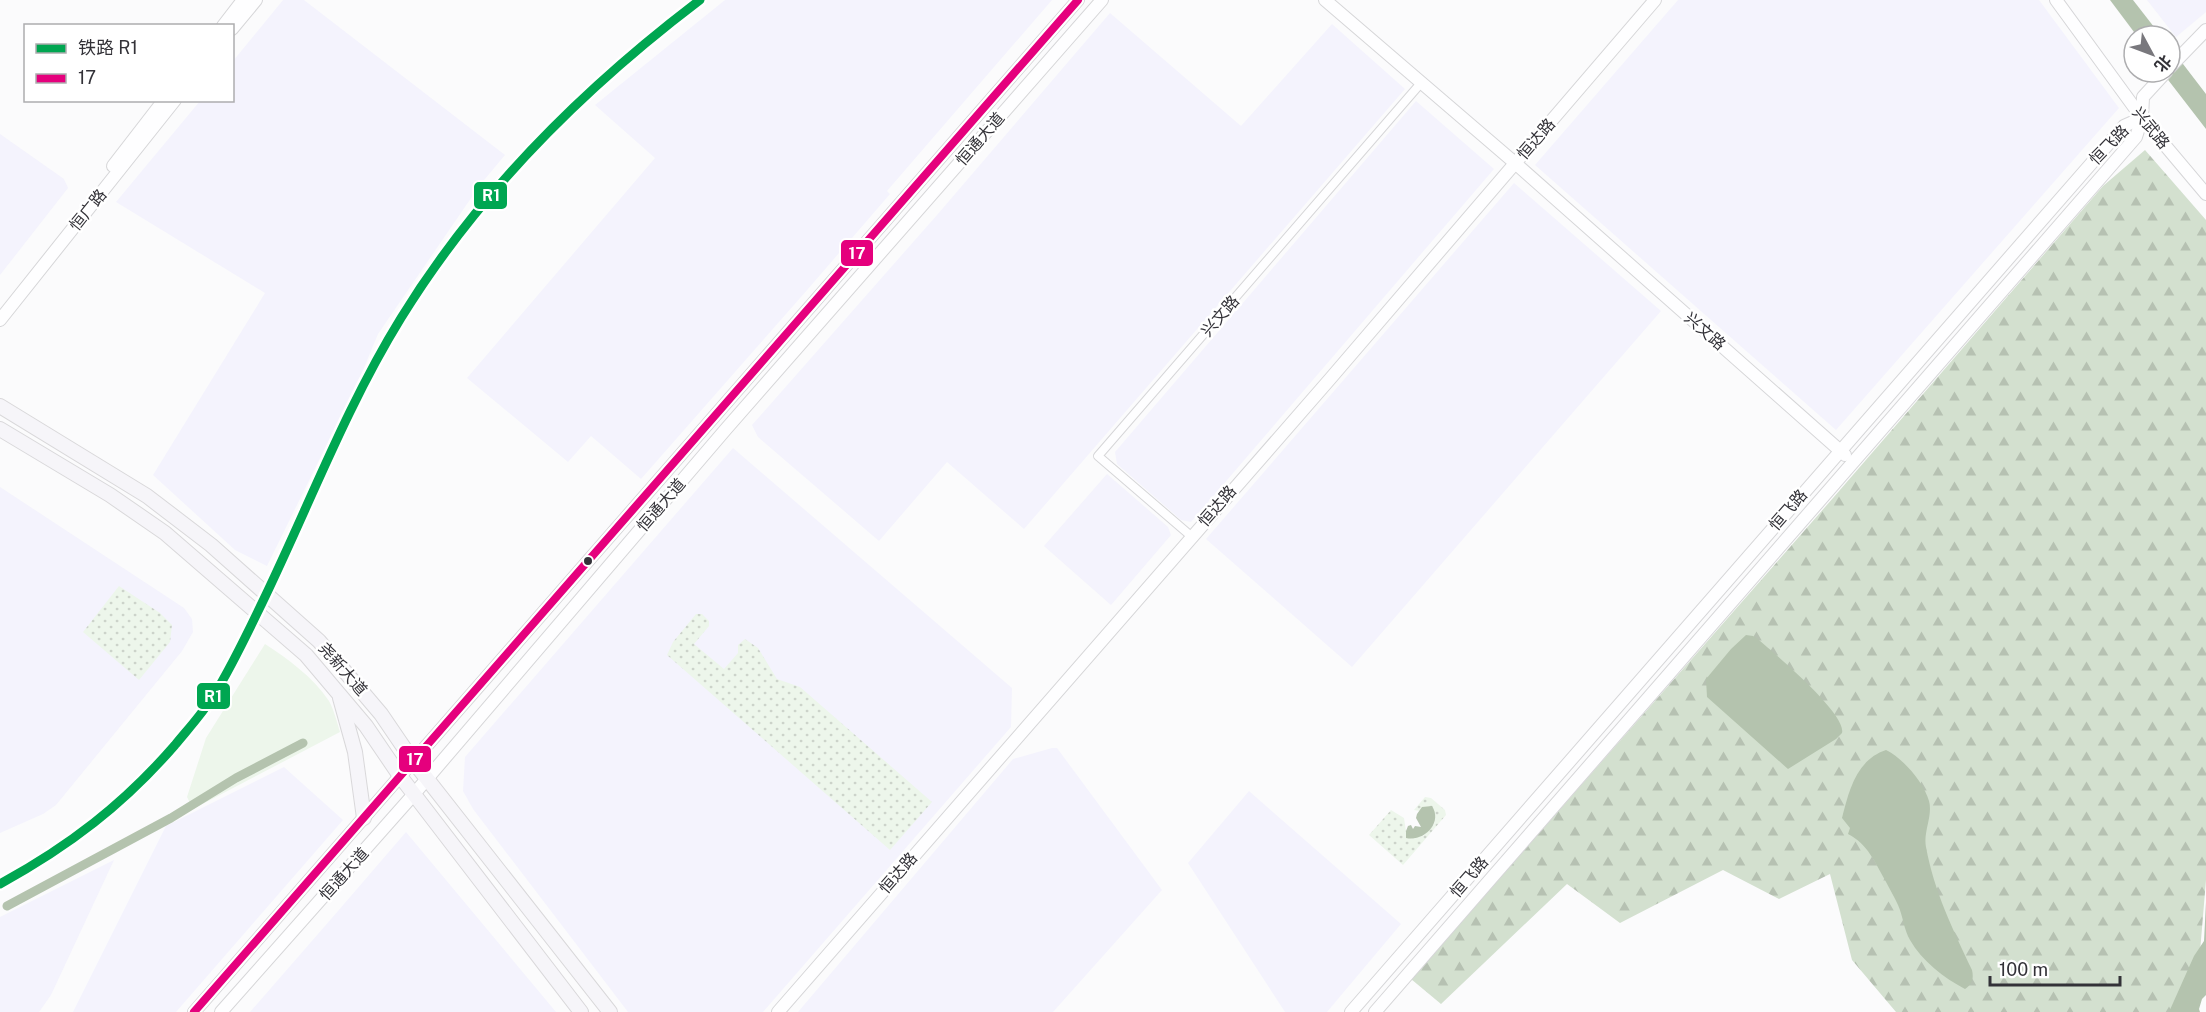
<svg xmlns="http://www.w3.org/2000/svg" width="2206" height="1012" viewBox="0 0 2206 1012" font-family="'Public Sans','Noto Sans SC',sans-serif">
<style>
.built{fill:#f4f3fd}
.grass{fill:url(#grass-dots)}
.forest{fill:url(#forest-firs)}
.park{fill:#edf6eb}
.water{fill:#b4c3ae}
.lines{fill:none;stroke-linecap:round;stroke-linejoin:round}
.canal{stroke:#b4c3ae;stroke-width:9}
.street-casing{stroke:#d6d6d8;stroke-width:10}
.secondary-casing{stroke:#d6d6d8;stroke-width:14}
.primary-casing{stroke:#d9d8da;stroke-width:16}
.street{stroke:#fefeff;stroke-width:8}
.secondary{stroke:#fefeff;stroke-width:12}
.primary{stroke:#f6f5f9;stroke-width:14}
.bus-1-casing{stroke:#fff;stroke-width:12}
.bus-1{stroke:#e5007d;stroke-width:8}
.rail-1-casing{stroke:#fff;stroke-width:14}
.rail-1{stroke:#00a651;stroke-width:9}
.bus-dot{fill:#333238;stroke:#fff;stroke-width:2}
.labels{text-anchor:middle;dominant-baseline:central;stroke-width:5;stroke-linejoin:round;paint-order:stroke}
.street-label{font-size:16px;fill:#333238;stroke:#fff}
.line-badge{stroke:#fff;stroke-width:2}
.badge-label{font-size:16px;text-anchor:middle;font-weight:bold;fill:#fff}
</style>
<defs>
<pattern id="grass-dots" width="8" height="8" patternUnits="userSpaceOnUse" patternTransform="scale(1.5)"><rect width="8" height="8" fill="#edf6eb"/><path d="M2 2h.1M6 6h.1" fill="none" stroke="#ccd3ca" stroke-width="1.8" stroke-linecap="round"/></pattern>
<pattern id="forest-firs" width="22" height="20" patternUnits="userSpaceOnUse" patternTransform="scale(1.5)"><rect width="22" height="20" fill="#d3e0cf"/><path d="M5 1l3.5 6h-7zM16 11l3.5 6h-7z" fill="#b6c1b2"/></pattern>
</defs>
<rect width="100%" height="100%" fill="#fbfbfc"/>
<g class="built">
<path d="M283,0H304L505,155L480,185L378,334L361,375L267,566L235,550L153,475L265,293L116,202L200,101L232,100L233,61Z"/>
<path d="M725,0H1052L887,191L890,194L808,289L641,479L591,436L568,462L467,378L655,158L595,105Z"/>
<path d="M1678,0H2039L2119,108L1836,430L1535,165Z"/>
<path d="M2147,0H2206V12L2176,37Z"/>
<path d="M1110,13L1241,126L1332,24L1405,89L1024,529L947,462L879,541L758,437L752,425L937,215Z"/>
<path d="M1416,101L1494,169L1191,522L1181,520L1117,464L1115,452Z"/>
<path d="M0,134L64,179L68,188L0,275Z"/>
<path d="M1514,183L1661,311L1352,667L1206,539Z"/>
<path d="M733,448L1012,688L1011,727L763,1012H628L473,809L463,791L465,757Z"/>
<path d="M1107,474L1168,527L1171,535L1111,605L1044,546Z"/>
<path d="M0,487L184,608L192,619L193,632L182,651L56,805L43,814L0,833Z"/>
<path d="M1052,748H1057L1162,890L1053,1012H798L1013,759Z"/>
<path d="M284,767L343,820L176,1012H73L166,826Z"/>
<path d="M1249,791L1401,924L1327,1012H1285L1188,863Z"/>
<path d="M406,832L556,1012H250L338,911Z"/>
<path d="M114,860L51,995L39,1012H0V917Z"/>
</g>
<g class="grass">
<path d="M119,586L160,613L172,625L170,642L139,680L83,632Z"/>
<path d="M696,614H702L709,621V626L694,644L724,669L738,653V645L745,639L758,648L777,679L800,687L932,802L890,850L667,655L673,642Z"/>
<path d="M1425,797L1431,798L1445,810L1446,815L1403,865L1369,835L1391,810L1404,818L1407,838L1423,836L1434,824L1435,814L1414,810Z"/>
</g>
<path class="forest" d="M2145,150L2206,220V880L2200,952L2176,1012H1896L1852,960L1830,874L1779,899L1723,870L1620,923L1567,884L1441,1004L1411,979L1833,498L2103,186Z"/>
<path class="park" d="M265,644C288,659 313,677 329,701C334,710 337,722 340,732L193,809L187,797L206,738Z"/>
<g class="water">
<path d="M2110,0H2133L2161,36H2137Z"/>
<path d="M2170,47L2206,94V129L2162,72H2170Z"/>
<path d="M1746,635L1753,636L1759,640C1775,654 1847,714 1842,733L1836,739L1788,769L1707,697L1706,679L1731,649Z"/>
<path d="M1886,750C1903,758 1924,783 1929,801C1933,816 1923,832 1926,847C1934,891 1953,930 1972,970C1974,979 1972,984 1965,989C1944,978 1922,961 1910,940C1904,930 1903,916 1898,905C1894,896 1889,888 1885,880C1875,863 1868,844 1848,834L1850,828L1842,818C1849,791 1856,760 1886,750Z"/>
<path d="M1432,806C1443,823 1424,842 1406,838V831L1408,826L1411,825L1413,829L1415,826L1421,827L1416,818L1417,814L1422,807Z"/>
<path d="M2206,902V995L2202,999L2199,1009L2200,1012H2169L2194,956L2204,941Z"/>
</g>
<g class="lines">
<path class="canal" d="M7,906L171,818L236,778L303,743"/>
<g class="street-casing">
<path id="street" d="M1191,536L1098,456L1421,83"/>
</g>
<g class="secondary-casing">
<g id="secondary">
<path d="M1325,0L1515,163L1845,455"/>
<path d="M2056,0L2142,118L2206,194"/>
<path d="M223,26L243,0"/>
<path d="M232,29L256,0"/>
<path d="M2170,67L2206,30"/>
<path d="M113,166L164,100"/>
<path d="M0,320L175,100"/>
<path d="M194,1012L1078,0"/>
<path d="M221,1012L414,794L726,429L1102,0"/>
<path d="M778,1012L1330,379L1655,0"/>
<path d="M1351,1012L2124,126L2142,118"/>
<path d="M1375,1012L2136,137L2142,118L2143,97L2166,72"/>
</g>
</g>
<g class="primary-casing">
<g id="primary">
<path d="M0,406L147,496L211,545L319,641L381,714L413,761L610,1012"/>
<path d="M0,429L110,495L165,533L306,655L366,726L400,776L581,1012"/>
<path d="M340,698L355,752L364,818"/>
</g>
</g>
<use href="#street" class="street"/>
<use href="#secondary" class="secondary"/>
<use href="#primary" class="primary"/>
<g class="bus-1-casing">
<path id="bus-1" d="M194,1012L1078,0"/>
</g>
<use href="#bus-1" class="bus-1"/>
<g class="rail-1-casing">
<path id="rail-1" d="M0,884C69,846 123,805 175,745C188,729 203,713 214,695C232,666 247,634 262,603C308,508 346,407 401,318C478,193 584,88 700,0"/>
</g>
<use href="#rail-1" class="rail-1"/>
</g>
<circle class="bus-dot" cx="588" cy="561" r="5"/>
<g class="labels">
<g class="street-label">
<text transform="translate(2151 128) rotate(51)">兴武路</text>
<text transform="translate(980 139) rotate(-49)">恒通大道</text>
<text transform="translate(1536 139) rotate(-49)">恒达路</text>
<text transform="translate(2109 145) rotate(-46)">恒飞路</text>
<text transform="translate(88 210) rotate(-51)">恒广路</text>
<text transform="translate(1220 316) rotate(-49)">兴文路</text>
<text transform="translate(1705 331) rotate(41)">兴文路</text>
<text transform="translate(661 505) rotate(-49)">恒通大道</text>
<text transform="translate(1217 506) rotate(-49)">恒达路</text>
<text transform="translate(1788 510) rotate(-49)">恒飞路</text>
<text transform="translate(343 669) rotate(49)">尧新大道</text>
<text transform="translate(898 873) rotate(-49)">恒达路</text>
<text transform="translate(344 874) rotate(-48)">恒通大道</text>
<text transform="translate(1469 877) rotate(-49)">恒飞路</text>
</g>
</g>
<g class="line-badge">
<rect x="473" y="181" width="35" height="29" rx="6" fill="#00a651"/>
<rect x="840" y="239" width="34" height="28" rx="6" fill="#e5007d"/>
<rect x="196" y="682" width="35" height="28" rx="6" fill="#00a651"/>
<rect x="398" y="745" width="34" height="28" rx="6" fill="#e5007d"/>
</g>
<g class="badge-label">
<text x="491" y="201">R1</text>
<text x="857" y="259">17</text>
<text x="213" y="702">R1</text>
<text x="415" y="765">17</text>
</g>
<rect x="24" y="24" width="210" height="78" fill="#ffffff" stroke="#adadaf" stroke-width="1.5"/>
<rect x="36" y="44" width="30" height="9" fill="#00a651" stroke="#adadaf" stroke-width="1.5"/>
<text x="78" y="54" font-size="18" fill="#333238">铁路 R1</text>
<rect x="36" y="74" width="30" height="9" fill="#e5007d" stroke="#adadaf" stroke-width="1.5"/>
<text x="78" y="84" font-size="18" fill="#333238">17</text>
<g transform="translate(2152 54) rotate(131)"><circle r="28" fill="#ffffff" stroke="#adadaf" stroke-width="1.5"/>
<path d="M0-4.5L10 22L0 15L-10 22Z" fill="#79787d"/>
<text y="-9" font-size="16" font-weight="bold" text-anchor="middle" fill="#333238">北</text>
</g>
<path d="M1990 976v9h130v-9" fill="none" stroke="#333238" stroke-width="3"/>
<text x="1999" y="976" font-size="18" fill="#333238" stroke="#ffffff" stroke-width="4.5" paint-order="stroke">100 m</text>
</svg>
